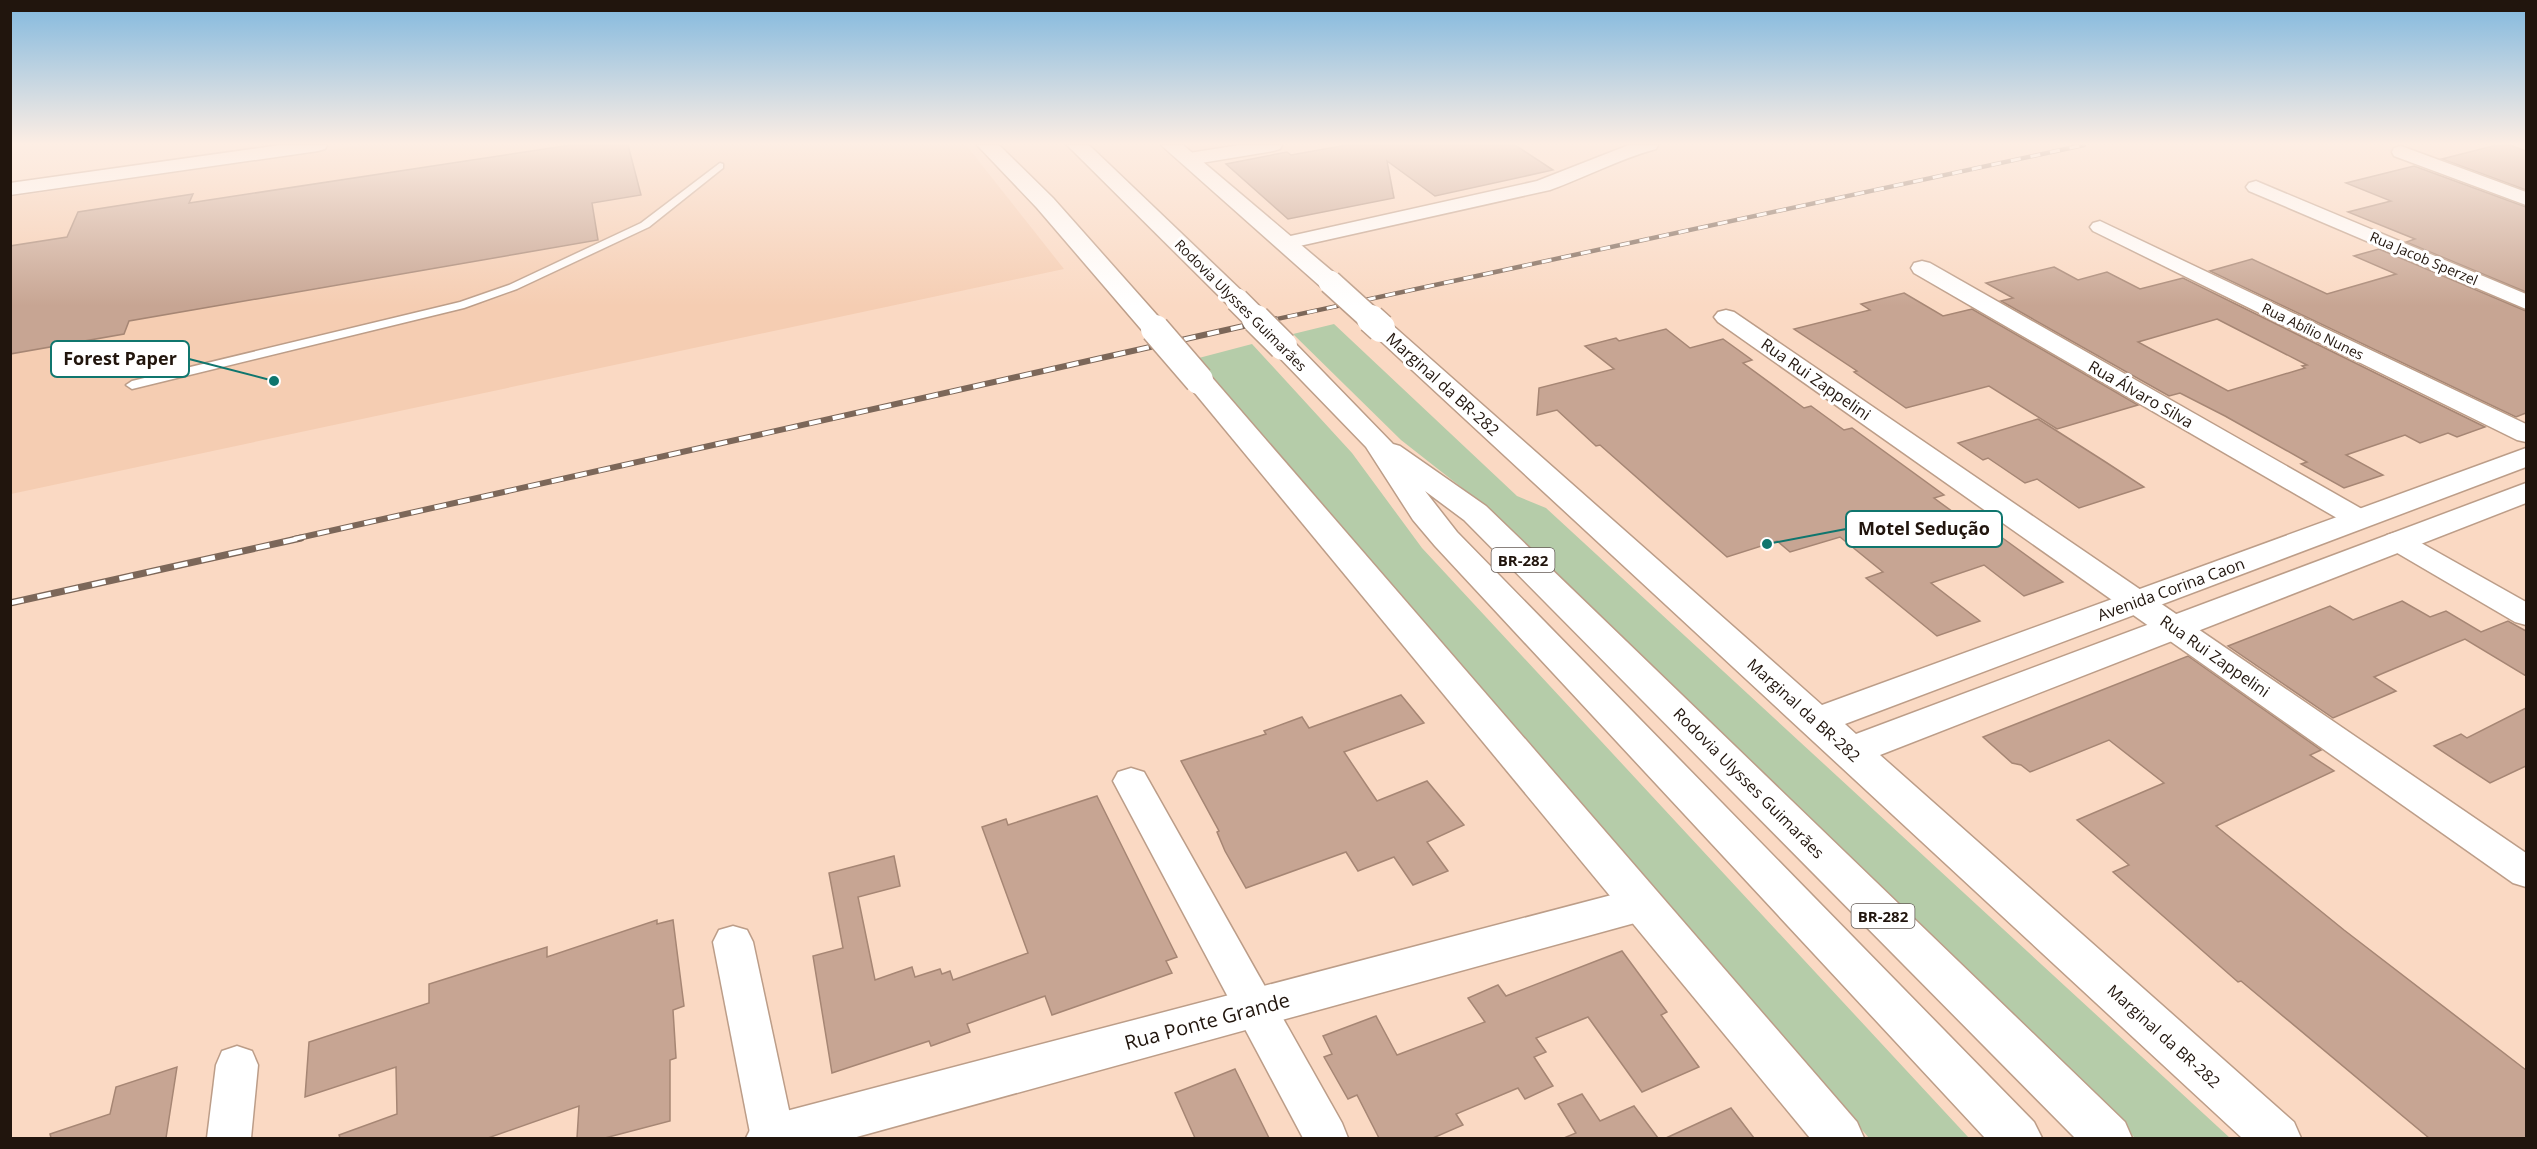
<svg xmlns="http://www.w3.org/2000/svg" width="2537" height="1149" viewBox="0 0 2537 1149" font-family="'Open Sans',sans-serif">
<style>
.built{fill:#f5cdb2}
.green{fill:#b5cca9}
.building{fill:#c7a593;stroke:#a68674;stroke-width:1.5;fill-rule:evenodd}
.lines{fill:none;stroke-linecap:round;stroke-linejoin:round}
.service-casing{stroke:#bc9d88;stroke-width:3}
.minor-casing{stroke:#bc9d88;stroke-width:3}
.tertiary-casing{stroke:#bc9d88;stroke-width:3}
.secondary-casing{stroke:#bc9d88;stroke-width:3}
.trunk-casing{stroke:#bc9d88;stroke-width:3}
.service{fill:#fff;fill-rule:evenodd}
.minor{fill:#fff;fill-rule:evenodd}
.tertiary{fill:#fff;fill-rule:evenodd}
.secondary{fill:#fff;fill-rule:evenodd}
.trunk{fill:#fff;fill-rule:evenodd}
.rail-far2-casing{stroke:#7c6759;stroke-width:4.5}
.rail-far1-casing{stroke:#7c6759;stroke-width:6}
.rail-casing{stroke:#7c6759;stroke-width:7}
.rail-far2{stroke:#fff;stroke-width:3;stroke-dasharray:10;stroke-linecap:butt}
.rail-far1{stroke:#fff;stroke-width:4;stroke-dasharray:12;stroke-linecap:butt}
.rail{stroke:#fff;stroke-width:4.5;stroke-dasharray:14;stroke-linecap:butt}
.secondary-bridge-far1-casing{stroke:#bc9d88;stroke-width:26;stroke-linecap:butt}
.secondary-bridge-casing{stroke:#bc9d88;stroke-width:31;stroke-linecap:butt}
.trunk-bridge-far1-casing{stroke:#bc9d88;stroke-width:26;stroke-linecap:butt}
.trunk-bridge-casing{stroke:#bc9d88;stroke-width:31;stroke-linecap:butt}
.secondary-bridge-far1{stroke:#fff;stroke-width:23}
.secondary-bridge{stroke:#fff;stroke-width:28}
.trunk-bridge-far1{stroke:#fff;stroke-width:23}
.trunk-bridge{stroke:#fff;stroke-width:28}
.labels{text-anchor:middle;dominant-baseline:central;stroke-width:6;stroke-linejoin:round;paint-order:stroke}
.far-street-label{font-size:14px;fill:#21150d;stroke:#fff}
.shield{fill:#fff;stroke:#645b56;stroke-width:1.5}
.shield-label{font-size:15px;font-weight:bold;fill:#21150d}
.street-label{font-size:16px;fill:#21150d;stroke:#fff}
.near-street-label{font-size:20px;fill:#21150d;stroke:#fff}
.leader{fill:none;stroke:#0f766e;stroke-width:2}
.callout-dot{fill:#0f766e;stroke:#fff;stroke-width:2}
.callout{fill:#fff;stroke:#0f766e;stroke-width:2}
.callout-label{font-size:18px;text-anchor:middle;font-weight:bold;fill:#21150d}
</style>
<rect width="100%" height="100%" fill="#fad9c3"/>
<path class="built" d="M364,145H966L1064,269L11,494L10,197Z"/>
<g class="green">
<path d="M1334,324L1517,496L1546,508L2230,1138H2135L1480,502L1401,440L1293,334Z"/>
<path d="M1252,344L1352,453L1422,548L1969,1138H1869L1195,359Z"/>
</g>
<g class="building">
<path d="M571,145H628L641,195L592,203L598,240L129,321L124,334L10,354V246L67,237L78,212L193,194L189,203Z"/>
<path d="M1347,145H1515L1553,170L1435,196L1387,161L1394,198L1288,219L1226,164L1287,152L1291,155Z"/>
<path d="M2510,145L2526,151V190L2442,159L2493,146Z"/>
<path d="M2414,166L2526,207V292L2406,242L2415,239L2348,212L2391,201L2346,183Z"/>
<path d="M2379,249L2526,311V413L2516,417L2210,271L2252,259L2327,294L2396,274L2354,256Z"/>
<path d="M2054,267L2078,280L2107,272L2140,289L2183,278L2485,427L2457,437L2448,433L2420,443L2405,435L2346,455L2383,475L2344,488L2301,464L2307,462L2225,416L2180,393L2169,396L2001,301L2013,298L1986,283ZM2217,319L2307,365L2302,366L2305,368L2228,391L2138,342Z"/>
<path d="M1904,293L1943,316L1972,309L2138,405L2057,429L1989,386L1906,408L1854,372L1857,371L1794,329L1870,310L1861,304Z"/>
<path d="M1666,329L1690,348L1723,339L1752,360L1743,363L1804,408L1811,406L1844,430L1852,428L1944,495L1934,498L1987,537L1997,534L2063,582L2024,596L1984,565L1931,583L1980,621L1937,636L1866,578L1883,572L1840,537L1790,552L1777,541L1727,557L1600,445L1596,446L1557,410L1537,415L1539,388L1614,369L1585,346L1616,338L1619,341Z"/>
<path d="M2038,419L2104,461L2144,487L2079,508L2037,479L2025,483L1988,458L1983,460L1958,443Z"/>
<path d="M2402,601L2430,617L2446,611L2481,632L2508,621L2526,631V676L2465,639L2374,677L2396,691L2333,718L2228,646L2330,606L2353,620Z"/>
<path d="M2188,656L2321,750L2310,755L2334,771L2216,826L2344,930L2526,1070V1138H2429L2241,981L2238,982L2113,872L2129,865L2077,820L2164,783L2109,740L2030,772L2021,765L2012,763L1983,737Z"/>
<path d="M1401,695L1424,723L1344,752L1377,801L1427,781L1464,825L1427,842L1448,871L1413,885L1394,857L1358,871L1346,852L1246,888L1225,851L1217,832L1219,831L1181,761L1266,734L1264,731L1302,717L1309,728Z"/>
<path d="M2526,708V766L2490,783L2434,746L2461,734L2467,738Z"/>
<path d="M1097,796L1177,957L1166,961L1172,973L1052,1015L1045,996L967,1024L970,1032L931,1046L929,1041L832,1073L813,956L843,948L829,873L894,856L900,886L858,897L875,980L912,967L915,977L940,969L942,974L950,971L953,980L1028,953L982,827L1006,819L1008,825Z"/>
<path d="M657,920V924L673,920L684,1006L673,1010L676,1058L670,1060V1121L605,1138H577L579,1106L488,1138H340L339,1135L397,1114L396,1067L305,1097L309,1042L429,1003V984L547,947V957Z"/>
<path d="M1622,951L1667,1012L1661,1015L1699,1067L1642,1092L1588,1017L1536,1038L1546,1052L1534,1057L1553,1086L1525,1099L1518,1088L1456,1114L1463,1125L1433,1138H1379L1357,1095L1348,1099L1324,1057L1332,1054L1323,1036L1376,1016L1397,1055L1485,1022L1468,998L1498,985L1506,996Z"/>
<path d="M177,1067L166,1138H51L50,1134L110,1114L116,1087Z"/>
<path d="M1235,1069L1269,1138H1195L1175,1093Z"/>
<path d="M1582,1094L1600,1121L1634,1106L1658,1138H1564L1576,1133L1558,1104Z"/>
<path d="M1731,1108L1754,1138H1666Z"/>
</g>
<g class="lines">
<g class="service-casing">
<path id="service" d="M720,163L723,164V168L649,227L517,289L464,308L132,389L126,385L132,381L460,302L509,285L641,223Z"/>
</g>
<g class="minor-casing">
<g id="minor">
<path d="M280,145H327L325,149L318,151L10,195V183Z"/>
<path d="M1240,145H1282L1280,149L1273,151L1189,165L1182,163L1179,159L1182,155L1189,153Z"/>
<path d="M1629,145H1658L1656,149C1619,159 1586,177 1550,190L1286,249L1278,248L1275,243L1278,238L1286,237L1537,181Z"/>
<path d="M2401,146L2526,192V205L2394,156L2392,152L2394,148Z"/>
<path d="M2256,181L2526,294V309L2249,191L2246,187L2249,183Z"/>
<path d="M2100,221L2526,424V442L2517,440L2093,231L2090,227L2093,223Z"/>
<path d="M1922,261L1930,263L2369,513L2373,519L2369,525L2359,528L2349,525L1914,273L1911,268L1914,263Z"/>
<path d="M1726,310L1734,312L2526,853V887L2513,883L1718,322L1714,317L1718,312Z"/>
<path d="M2397,532L2407,535L2526,602V625L2515,622L2387,547L2382,541L2387,535Z"/>
<path d="M1131,768L1144,772L1342,1123L1348,1138H1303L1113,781L1118,772Z"/>
<path d="M733,926L747,930L753,942L795,1138H751L713,942L719,930Z"/>
<path d="M237,1046L252,1051L258,1065L251,1138H207L216,1065L222,1051Z"/>
</g>
</g>
<g class="tertiary-casing">
<path id="tertiary" d="M1642,887L1657,892L1663,904L1657,916L1642,921L853,1138H746L754,1122L771,1115Z"/>
</g>
<g class="secondary-casing">
<g id="secondary">
<path d="M977,145H999L1053,198L1164,323L1168,329L1164,335L1155,337L1146,335L1037,208Z"/>
<path d="M1161,145H1183L1339,277L1342,282L1339,287L1330,289L1321,287Z"/>
<path d="M1381,320L1390,323L1822,705L2526,448V467L1845,724L1856,734L2526,483V503L1880,755L2294,1122L2301,1138H2242L1372,333L1368,328L1372,323Z"/>
<path d="M1199,372L1209,374L1857,1122L1864,1138H1810L1189,386L1185,380L1189,374Z"/>
</g>
</g>
<g class="trunk-casing">
<g id="trunk">
<path d="M1067,145H1089L1246,295L1250,300L1246,305L1237,308L1228,305Z"/>
<path d="M1283,338L1292,340L1393,444L1400,446L1486,506L2125,1122L2132,1138H2075L1464,520L1425,491L1457,532L2034,1122L2042,1138H1985L1435,546L1413,520L1366,447L1274,352L1270,346L1274,340Z"/>
</g>
</g>
<use href="#service" class="service"/>
<use href="#minor" class="minor"/>
<use href="#tertiary" class="tertiary"/>
<use href="#secondary" class="secondary"/>
<use href="#trunk" class="trunk"/>
<g class="rail-far2-casing">
<path id="rail-far2" d="M1268,321L2084,145"/>
</g>
<g class="rail-far1-casing">
<path id="rail-far1" d="M294,539L1275,319"/>
</g>
<g class="rail-casing">
<path id="rail" d="M10,603L301,538"/>
</g>
<use href="#rail-far2" class="rail-far2"/>
<use href="#rail-far1" class="rail-far1"/>
<use href="#rail" class="rail"/>
<g class="secondary-bridge-far1-casing">
<path id="secondary-bridge-far1" d="M1330,282L1373,321"/>
</g>
<g class="secondary-bridge-casing">
<g id="secondary-bridge">
<path d="M1371,319L1381,328"/>
<path d="M1155,329L1199,380"/>
</g>
</g>
<g class="trunk-bridge-far1-casing">
<path id="trunk-bridge-far1" d="M1237,300L1258,321"/>
</g>
<g class="trunk-bridge-casing">
<path id="trunk-bridge" d="M1256,319L1283,346"/>
</g>
<use href="#secondary-bridge-far1" class="secondary-bridge-far1"/>
<use href="#secondary-bridge" class="secondary-bridge"/>
<use href="#trunk-bridge-far1" class="trunk-bridge-far1"/>
<use href="#trunk-bridge" class="trunk-bridge"/>
</g>
<linearGradient id="sky" x2="0" y2="1"><stop stop-color="#81b8de"/><stop offset="0.47" stop-color="#fdeee4"/><stop offset="1" stop-color="#fdeee4" stop-opacity="0"/></linearGradient>
<rect width="2537" height="306" fill="url(#sky)"/>
<g class="labels">
<g class="far-street-label">
<text transform="translate(2424 258) rotate(23)">Rua Jacob Sperzel</text>
<text transform="translate(1241 305) rotate(45)">Rodovia Ulysses Guimarães</text>
<text transform="translate(2313 331) rotate(26)">Rua Abílio Nunes</text>
</g>
<g class="shield">
<rect x="1491.5" y="548" width="63" height="24" rx="4.5"/>
<rect x="1851.5" y="904" width="63" height="24" rx="4.5"/>
</g>
<g class="shield-label">
<text x="1523" y="560">BR-282</text>
<text x="1883" y="916">BR-282</text>
</g>
<g class="street-label">
<text transform="translate(1816 379) rotate(35)">Rua Rui Zappelini</text>
<text transform="translate(1443 384) rotate(42)">Marginal da BR-282</text>
<text transform="translate(2141 394) rotate(30)">Rua Álvaro Silva</text>
<text transform="translate(2171 589) rotate(-20)">Avenida Corina Caon</text>
<text transform="translate(2215 656) rotate(35)">Rua Rui Zappelini</text>
<text transform="translate(1804 710) rotate(42)">Marginal da BR-282</text>
<text transform="translate(1749 783) rotate(45)">Rodovia Ulysses Guimarães</text>
<text transform="translate(2164 1036) rotate(42)">Marginal da BR-282</text>
</g>
<g class="near-street-label">
<text transform="translate(1207 1021) rotate(-15)">Rua Ponte Grande</text>
</g>
</g>
<path class="leader" d="M274 381L189 359M1767 544L1846 529"/>
<g class="callout-dot">
<circle cx="274" cy="381" r="6"/>
<circle cx="1767" cy="544" r="6"/>
</g>
<g class="callout">
<rect x="51" y="341" width="138" height="36" rx="6"/>
<rect x="1846" y="511" width="156" height="36" rx="6"/>
</g>
<g class="callout-label">
<text x="120" y="365">Forest Paper</text>
<text x="1924" y="535">Motel Sedução</text>
</g>
<rect width="2537" height="1149" fill="none" stroke="#21150d" stroke-width="24"/>
</svg>
